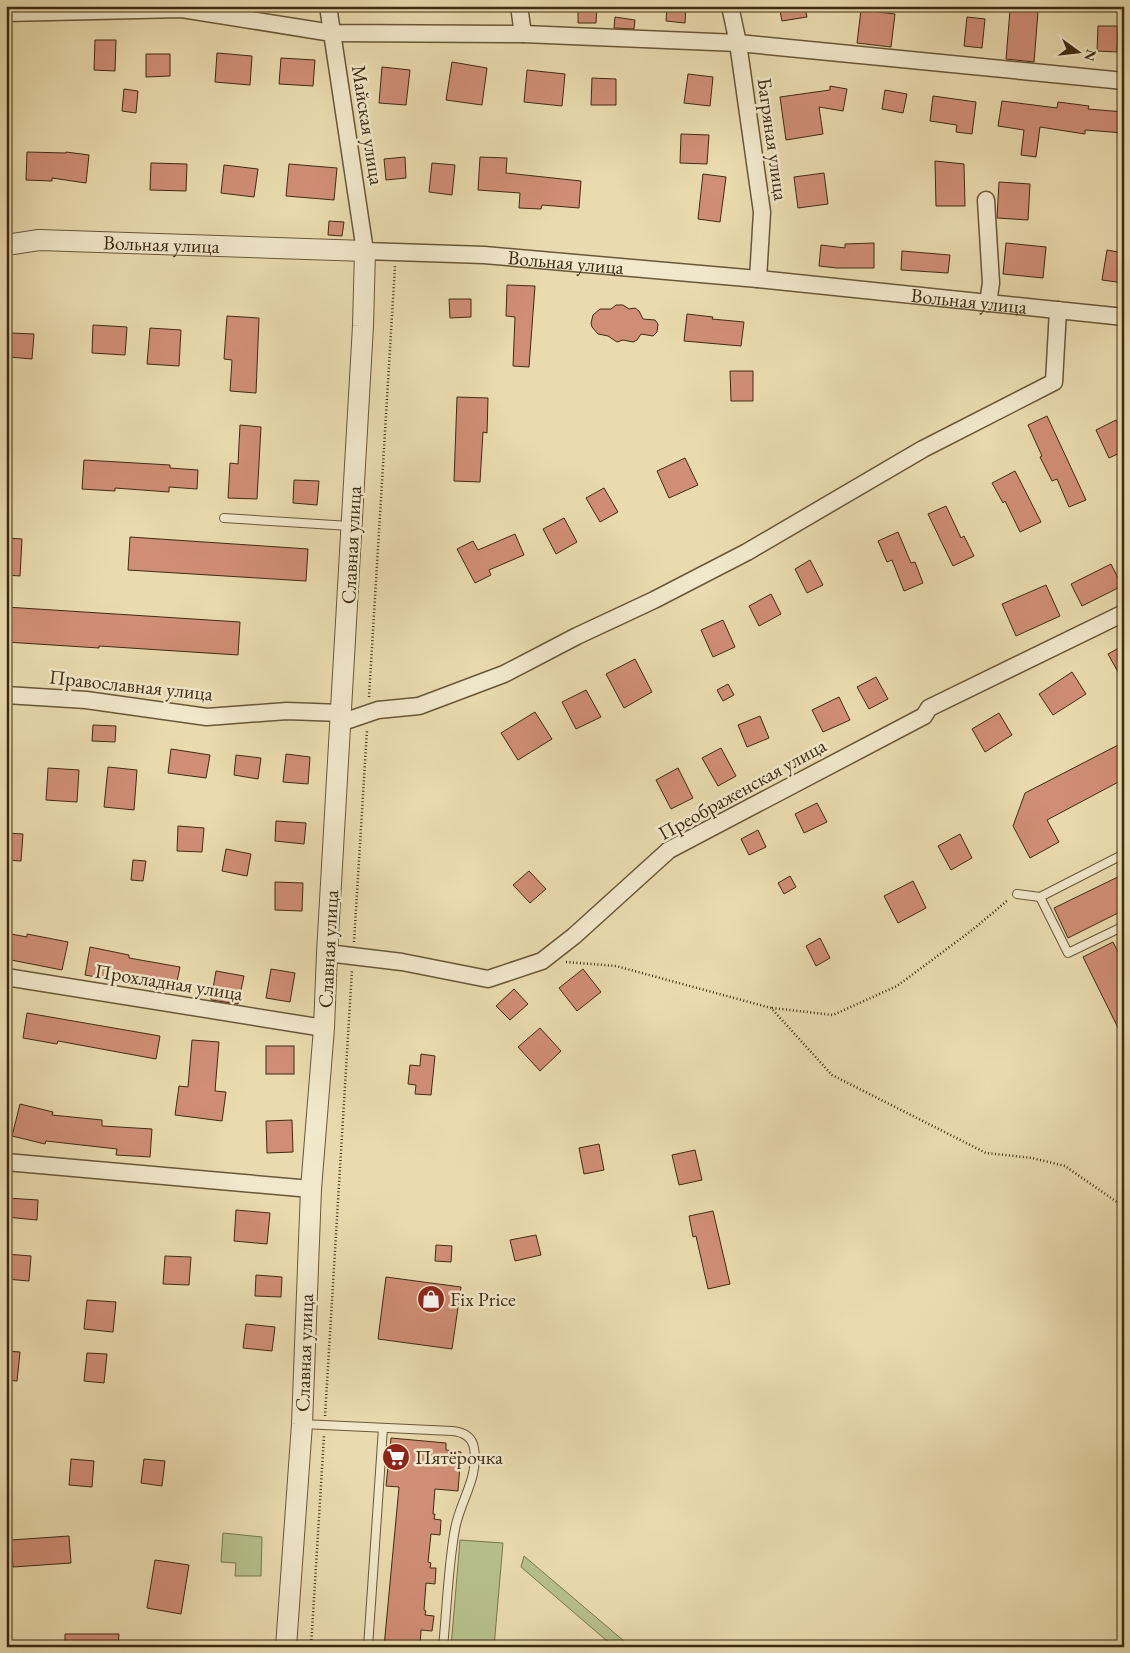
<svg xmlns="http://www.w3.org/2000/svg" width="1130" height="1653" viewBox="0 0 1130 1653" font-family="'EB Garamond',serif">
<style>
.green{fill:#b6c08b;stroke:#7a764e}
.building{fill:#d08e76;stroke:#3e2b11}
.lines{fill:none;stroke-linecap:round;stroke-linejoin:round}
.service-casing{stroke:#695738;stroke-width:10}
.minor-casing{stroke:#695738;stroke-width:19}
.tertiary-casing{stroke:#695738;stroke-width:22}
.path{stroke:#3e2b11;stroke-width:2.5;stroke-dasharray:1 2.5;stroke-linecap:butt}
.service{stroke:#f1e8cb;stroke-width:8}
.minor{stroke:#f1e8cb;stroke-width:16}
.tertiary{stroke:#f1e8cb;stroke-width:20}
.labels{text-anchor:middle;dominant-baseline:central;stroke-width:5;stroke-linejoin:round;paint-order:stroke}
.street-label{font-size:20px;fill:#3e2b11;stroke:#f1e8cb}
.poi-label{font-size:20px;fill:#3e2b11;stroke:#f1e8cb;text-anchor:start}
</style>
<rect width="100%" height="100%" fill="#e9dbaf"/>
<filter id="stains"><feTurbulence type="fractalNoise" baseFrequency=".004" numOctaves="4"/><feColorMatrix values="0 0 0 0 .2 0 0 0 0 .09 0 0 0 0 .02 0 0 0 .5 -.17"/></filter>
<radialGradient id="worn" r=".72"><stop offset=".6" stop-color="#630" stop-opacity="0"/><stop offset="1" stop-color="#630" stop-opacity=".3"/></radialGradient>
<g class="green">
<path d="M223,1533L262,1537L261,1576H235L236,1563L221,1562Z"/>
<path d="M460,1540L503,1543L494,1647H451Z"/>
<path d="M524,1556L631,1647H614L521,1567Z"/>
</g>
<g class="building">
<path d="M578,6H597L596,23H578Z"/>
<path d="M667,6H686L685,23L666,21Z"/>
<path d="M779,6H805L807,17L782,21Z"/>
<path d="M861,10L895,14L891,47L857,43Z"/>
<path d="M1010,10L1038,12L1034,62L1006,59Z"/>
<path d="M615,17L635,20L634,29L614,28Z"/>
<path d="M967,17L985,19L982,48L964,46Z"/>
<path d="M1098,26H1118L1117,52L1097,51Z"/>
<path d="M95,40H116L115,71L94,70Z"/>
<path d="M217,53L252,56L250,85L215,82Z"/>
<path d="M146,54H170V76L146,77Z"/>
<path d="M281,58L315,60L313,86L279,84Z"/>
<path d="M452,62L487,68L482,105L446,100Z"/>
<path d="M382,67L410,70L406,105L379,103Z"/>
<path d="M527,70L565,74L562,106L524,102Z"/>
<path d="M688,74L713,77L710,106L684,103Z"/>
<path d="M592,78L616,79V105H591Z"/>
<path d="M830,86L847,89L843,111L819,107L823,134L786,140L780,97L830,90Z"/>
<path d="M124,89L138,91L136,113L122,111Z"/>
<path d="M885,90L907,94L903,113L882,109Z"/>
<path d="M933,96L976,102L972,134L956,132L957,125L930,121Z"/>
<path d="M1002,101L1057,108L1058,102L1089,106L1088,109L1124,112V133L1085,130V134L1040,127L1036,157L1021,155L1024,130L998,126Z"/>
<path d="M681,134L709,135L707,164L680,163Z"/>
<path d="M27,152L66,153V152L89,155L86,183L52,178V181L26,180Z"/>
<path d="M405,157L406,178L386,180L384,159Z"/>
<path d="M480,157L507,158L506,173L581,181L579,208L542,205L541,209L519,208L520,193L478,190Z"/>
<path d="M935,161L964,164L965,206H936Z"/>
<path d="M151,163L187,164L186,191L150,190Z"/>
<path d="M432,163L455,165L452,195L429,192Z"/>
<path d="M289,164L337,168L334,200L286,196Z"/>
<path d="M224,165L258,169L254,197L221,193Z"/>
<path d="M824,173L828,204L798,208L794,177Z"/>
<path d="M703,174L726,177L720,222L698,219Z"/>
<path d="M999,182L1030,184L1028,220L997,218Z"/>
<path d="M329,221L344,222L342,236L328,235Z"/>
<path d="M874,243V268H837L819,266L821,245L845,248V244Z"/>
<path d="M1006,243L1046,247L1043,278L1003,274Z"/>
<path d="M1107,250L1124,253V283L1102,280Z"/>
<path d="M902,251L950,255L948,273L901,270Z"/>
<path d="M507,285L535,286L529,367L513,366L515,317L506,316Z"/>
<path d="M449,299H471V317L450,318Z"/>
<path d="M616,305H623L629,309L635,308L639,311L643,319L655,320L658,324L657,332L653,336L641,334L637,340L633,342L623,340L617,342L608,336L598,334L592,327L591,323L593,315L600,309H611Z"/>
<path d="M687,314L713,317L712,319L744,322L741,346L684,341Z"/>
<path d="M227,316L259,318L256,393L230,391L232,360L224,359Z"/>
<path d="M93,325L127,327L125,355L92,353Z"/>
<path d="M150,328L181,330L179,366L147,364Z"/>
<path d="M11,333L34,334L32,359L9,357Z"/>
<path d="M730,371H753V401H731Z"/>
<path d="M457,397L488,398L487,433L483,432L480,482L454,481Z"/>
<path d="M1047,416L1086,500L1069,507L1057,479L1052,481L1040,457L1042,456L1028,425Z"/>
<path d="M1116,420L1124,436V451L1109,458L1096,430Z"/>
<path d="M240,425L261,427L257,499L228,498L230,463L238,464Z"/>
<path d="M685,458L698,485L669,498L657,471Z"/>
<path d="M84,460L170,465V468L198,470L197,489L169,487V492L115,488V491L82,489Z"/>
<path d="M1015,471L1041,522L1020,532L1005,501L1003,503L992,483Z"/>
<path d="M294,480L319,481L317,505L293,503Z"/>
<path d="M604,488L618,512L600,522L586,498Z"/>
<path d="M946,506L961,538L964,536L974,556L953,566L928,514Z"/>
<path d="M564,518L577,542L556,554L543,529Z"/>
<path d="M898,532L911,563L915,562L923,583L904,591L892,560L887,562L878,541Z"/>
<path d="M515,534L524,555L489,570L491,575L475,583L457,549L473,541L478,550Z"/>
<path d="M130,537L308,549L306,581L128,570Z"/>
<path d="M6,538L22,539L20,576L6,575Z"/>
<path d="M810,560L823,585L807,593L795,569Z"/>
<path d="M1111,564L1122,586L1082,606L1071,584Z"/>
<path d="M1046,585L1060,616L1016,636L1002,604Z"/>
<path d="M771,594L781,614L759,626L749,606Z"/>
<path d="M6,607L240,622L238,655L99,646V648L6,642Z"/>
<path d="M723,620L735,647L713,657L701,630Z"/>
<path d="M1124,645V683L1108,654Z"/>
<path d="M635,659L652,692L624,708L606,674Z"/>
<path d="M1072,672L1086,694L1053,715L1039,694Z"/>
<path d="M876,677L888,699L869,709L857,687Z"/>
<path d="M728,684L734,695L723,701L717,690Z"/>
<path d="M586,690L601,717L576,729L562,702Z"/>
<path d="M839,697L850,720L823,732L812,710Z"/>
<path d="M535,712L552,739L518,760L501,733Z"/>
<path d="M999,713L1012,735L985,752L972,729Z"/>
<path d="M760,716L769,738L747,747L738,725Z"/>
<path d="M93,725L116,726L115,742L92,741Z"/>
<path d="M1124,742V779L1047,820L1059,842L1030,858L1013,826L1025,793Z"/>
<path d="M721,748L736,776L718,786L702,758Z"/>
<path d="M171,749L210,755L206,778L168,773Z"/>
<path d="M286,754L310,757L308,784L283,782Z"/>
<path d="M236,755L261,758L258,779L234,775Z"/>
<path d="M108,767L137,770L134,810L104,807Z"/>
<path d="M48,768L79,770L77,802L46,800Z"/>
<path d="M678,768L693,798L671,809L656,780Z"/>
<path d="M817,803L827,822L804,833L795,814Z"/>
<path d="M276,821L306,823L304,844L275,841Z"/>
<path d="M178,826L204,828L202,852L177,851Z"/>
<path d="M758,830L766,847L749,855L741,839Z"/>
<path d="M6,833L23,834L21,861L6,860Z"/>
<path d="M960,834L972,858L951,870L938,846Z"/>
<path d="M226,849L251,854L247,876L222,871Z"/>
<path d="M133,860L146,861L143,881L131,880Z"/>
<path d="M529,871L546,889L530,903L513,885Z"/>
<path d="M1124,874V910L1068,938L1054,908Z"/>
<path d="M790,876L796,887L784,894L778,883Z"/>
<path d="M913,881L926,908L898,923L884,896Z"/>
<path d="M275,882L303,883L302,911L275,910Z"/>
<path d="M6,933L27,937V934L68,942L62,970L6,959Z"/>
<path d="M820,938L830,958L816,966L806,946Z"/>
<path d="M1113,942L1124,964V1040L1083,957Z"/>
<path d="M90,947L129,955V958L180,967L175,991L85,975Z"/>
<path d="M271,969L295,973L290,1002L266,998Z"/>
<path d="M583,969L601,992L577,1011L559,988Z"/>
<path d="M216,971L244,976L238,1004L211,1000Z"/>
<path d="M514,989L528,1004L510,1020L496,1006Z"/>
<path d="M27,1013L160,1036L156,1059L58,1041L57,1044L23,1038Z"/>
<path d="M540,1028L561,1051L540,1071L518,1047Z"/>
<path d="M192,1040L219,1042L215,1091L226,1092L222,1121L175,1115L179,1086L188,1087Z"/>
<rect x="266" y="1046" width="28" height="28"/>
<path d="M421,1054L435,1056L431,1095L415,1094L416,1085L408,1084L410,1065L420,1066Z"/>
<path d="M20,1104L53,1112L52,1115L102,1120V1126L152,1129L150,1157L116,1155L117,1149L46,1141L45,1144L12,1136Z"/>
<path d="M292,1120L293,1152L267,1153L266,1121Z"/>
<path d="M599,1144L604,1170L584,1174L579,1148Z"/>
<path d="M695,1150L702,1180L679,1185L672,1155Z"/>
<path d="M7,1198L38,1200L37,1220L6,1217Z"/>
<path d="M236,1210L270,1213L267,1244L234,1241Z"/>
<path d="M713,1211L730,1284L708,1289L696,1236L693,1237L689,1216Z"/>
<path d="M536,1235L541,1255L515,1261L510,1240Z"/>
<path d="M436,1245L452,1246L451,1262L435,1261Z"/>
<path d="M6,1254L31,1256L29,1281L6,1279Z"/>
<path d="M165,1256L191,1257L189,1285L163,1284Z"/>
<path d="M256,1275L282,1277L281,1297L255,1296Z"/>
<path d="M386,1277L461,1287L452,1349L378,1339Z"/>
<path d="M87,1300L116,1302L113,1332L84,1329Z"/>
<path d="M246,1324L275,1327L272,1351L243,1348Z"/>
<path d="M6,1351L20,1352L17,1381L6,1380Z"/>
<path d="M87,1353L107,1354L104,1383L84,1381Z"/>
<path d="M391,1438L446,1443V1450L461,1452L458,1491L435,1489L433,1514H435L434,1519L441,1520L440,1535L431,1534L428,1562L431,1563L430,1568H436L435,1584L426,1583L424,1610L426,1611L425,1615L434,1616L432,1631L421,1630L420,1647H384L399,1487L386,1486Z"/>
<path d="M71,1459L94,1461L92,1487L69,1485Z"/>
<path d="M144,1459L165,1461L162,1486L141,1483Z"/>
<path d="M69,1536L71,1563L13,1567L11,1540Z"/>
<path d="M155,1560L189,1565L181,1614L147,1608Z"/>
<path d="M65,1634H119L118,1647H65Z"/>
</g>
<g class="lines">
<g class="service-casing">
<g id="service">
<path d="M224,518L350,526"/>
<path d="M1017,894L1040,897L1124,854"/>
<path d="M1040,897L1068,953L1124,926"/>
<path d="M302,1424L452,1431C463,1432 472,1436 474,1448C479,1478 460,1501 455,1529C448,1567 447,1608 443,1647"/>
<path d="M368,1647L383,1428"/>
</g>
</g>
<g class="minor-casing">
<g id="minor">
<path id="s1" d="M328,6L365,251L484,255L758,279L1124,317"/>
<path d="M519,6L523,34"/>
<path d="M730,6L738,43L762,212L758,279"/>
<path d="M6,13L182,9L332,33L523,34L738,43L1124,81"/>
<path d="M986,200L991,283L988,303"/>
<path d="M6,695L86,700L207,717L287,711L341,713"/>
<path d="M340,723L378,710L419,706L504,674L577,636L654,600L747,552L923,449L1054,382L1058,310"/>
<path d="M327,953L402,962L488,979L542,961L574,936L669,850L924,716L929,708L1124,613"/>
<path d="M6,977L324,1028"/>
<path d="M6,1162L311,1189"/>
</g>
</g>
<g class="tertiary-casing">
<g id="tertiary">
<path id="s2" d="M6,245L39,240L365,251L363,326L327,953L324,1028L311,1189L302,1424L286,1647"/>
</g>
</g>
<g class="path">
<path d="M369,697L395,266"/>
<path d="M354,942L367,730"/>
<path d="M566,962L616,966L771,1008L832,1075L986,1153L1032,1158L1065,1166L1124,1207"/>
<path d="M772,1008L833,1015L897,986L971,931L1008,900"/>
<path d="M325,1416L352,970"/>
<path d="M453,1644L485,1647"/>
<path d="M311,1647L324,1436"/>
</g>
<use href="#service" class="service"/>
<use href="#minor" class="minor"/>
<use href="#tertiary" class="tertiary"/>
</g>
<defs>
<g id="shop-disc" transform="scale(1.4375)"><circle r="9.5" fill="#8f2418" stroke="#f1e8cb"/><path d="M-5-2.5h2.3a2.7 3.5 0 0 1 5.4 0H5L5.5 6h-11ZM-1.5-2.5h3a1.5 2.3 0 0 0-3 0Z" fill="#fff"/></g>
<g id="supermarket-disc" transform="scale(1.4375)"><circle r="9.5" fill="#8f2418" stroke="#f1e8cb"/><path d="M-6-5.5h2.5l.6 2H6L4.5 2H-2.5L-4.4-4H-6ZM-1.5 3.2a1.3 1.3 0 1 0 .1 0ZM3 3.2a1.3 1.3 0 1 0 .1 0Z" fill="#fff"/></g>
</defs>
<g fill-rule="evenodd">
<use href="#shop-disc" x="431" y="1299"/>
<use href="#supermarket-disc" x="396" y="1457"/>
</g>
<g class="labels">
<g class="street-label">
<text transform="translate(368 125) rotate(81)">Майская улица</text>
<text transform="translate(773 139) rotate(82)">Багряная улица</text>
<text stroke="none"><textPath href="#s2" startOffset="156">Вольная улица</textPath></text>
<text stroke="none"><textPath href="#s1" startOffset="449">Вольная улица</textPath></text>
<text stroke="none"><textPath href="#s1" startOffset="854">Вольная улица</textPath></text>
<text transform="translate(351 545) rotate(-87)">Славная улица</text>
<text transform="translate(131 685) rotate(6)">Православная улица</text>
<text transform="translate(742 789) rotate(-29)">Преображенская улица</text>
<text transform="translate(328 949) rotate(-87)">Славная улица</text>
<text transform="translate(169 982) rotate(9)">Прохладная улица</text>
<text transform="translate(304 1353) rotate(-88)">Славная улица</text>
</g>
<g class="poi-label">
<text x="450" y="1299">Fix Price</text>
<text x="415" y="1457">Пятёрочка</text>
</g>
</g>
<rect width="1130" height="1653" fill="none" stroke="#e9dbaf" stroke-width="25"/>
<rect x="8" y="8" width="1115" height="1638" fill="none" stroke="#3e2b11" stroke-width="2.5"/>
<rect x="12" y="12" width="1105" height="1628" fill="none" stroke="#3e2b11"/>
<g transform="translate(1078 52) rotate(105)" stroke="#f1e8cb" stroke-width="4" paint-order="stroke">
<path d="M0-4L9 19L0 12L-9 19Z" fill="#3e2b11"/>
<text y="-8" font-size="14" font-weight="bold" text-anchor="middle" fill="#3e2b11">N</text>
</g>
<rect width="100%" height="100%" filter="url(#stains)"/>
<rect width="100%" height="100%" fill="url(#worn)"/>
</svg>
